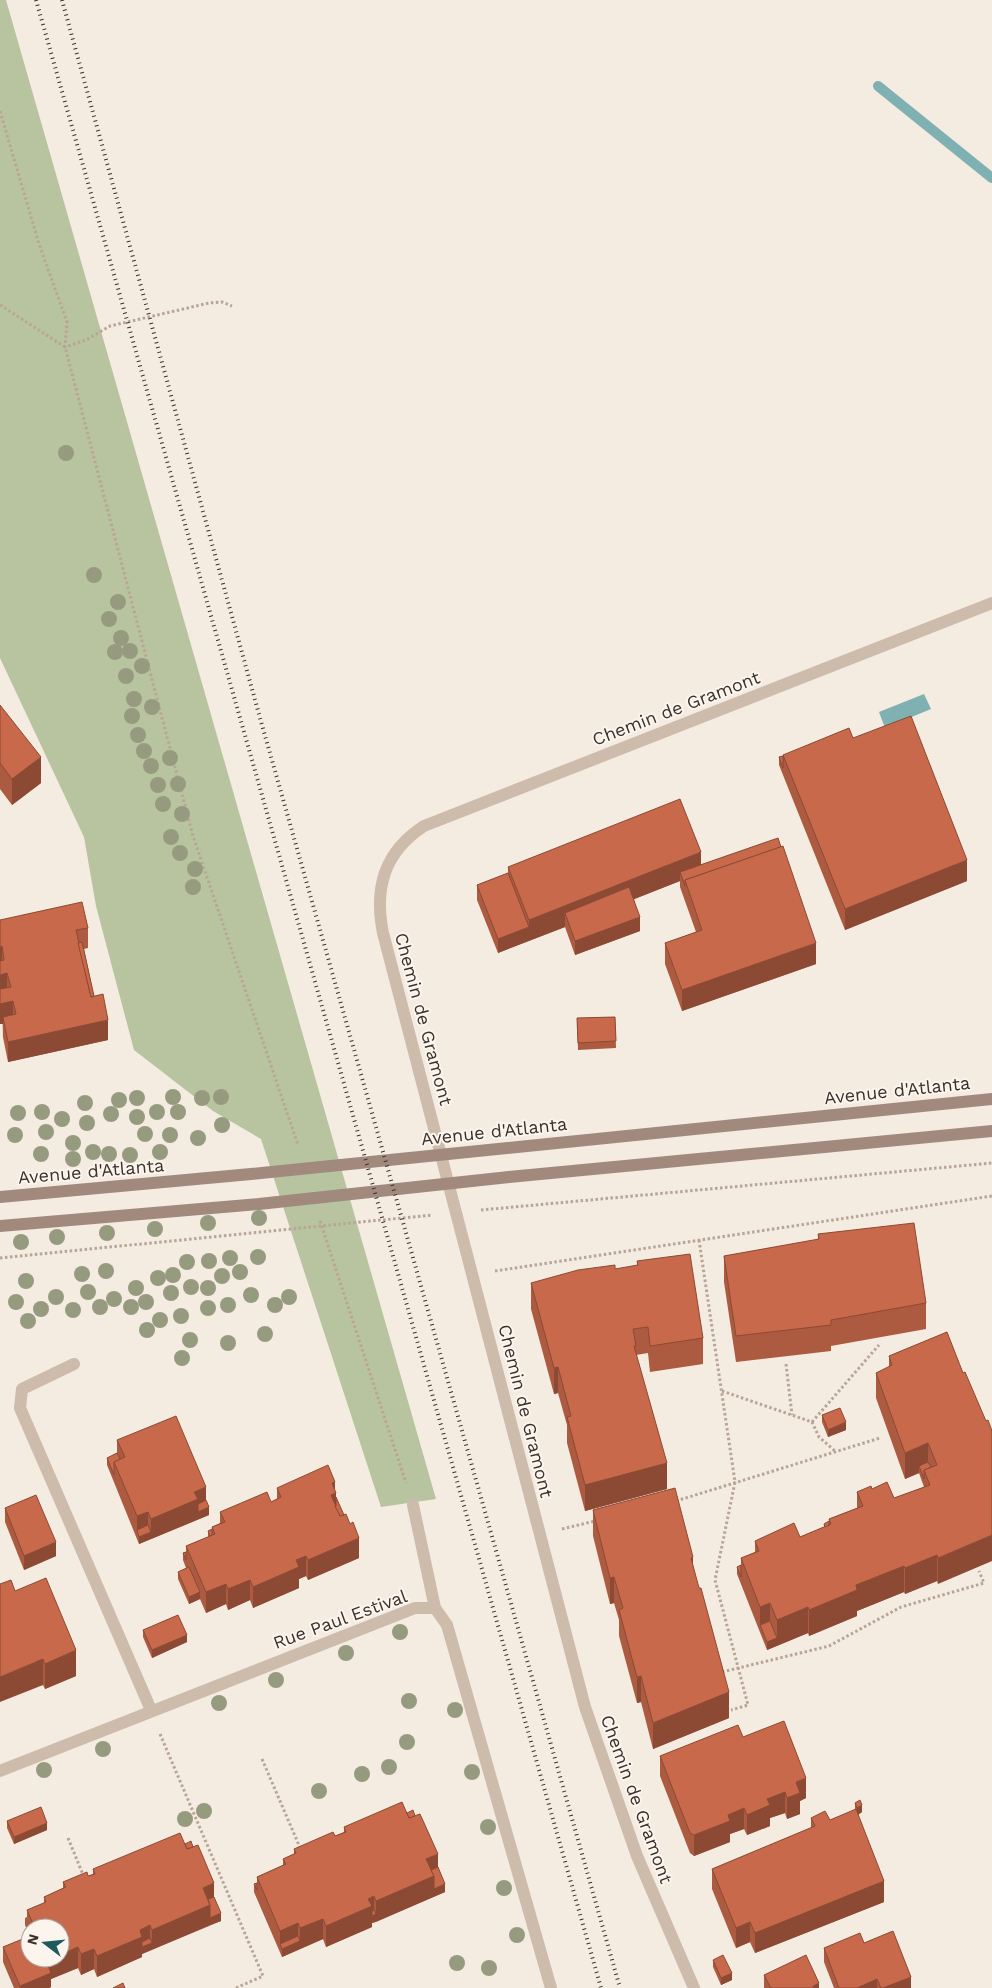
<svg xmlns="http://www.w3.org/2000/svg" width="992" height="1988" viewBox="0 0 992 1988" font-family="'Work Sans',sans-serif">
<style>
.green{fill:#b8c4a0}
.water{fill:#7fb0b2}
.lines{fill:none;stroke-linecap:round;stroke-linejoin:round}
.stream{stroke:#7fb0b2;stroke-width:10}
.path{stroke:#b9a596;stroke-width:3;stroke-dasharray:2.5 2.5;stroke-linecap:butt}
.service{stroke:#cdbbac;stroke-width:12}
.minor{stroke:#cdbbac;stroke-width:12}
.secondary{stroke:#a18a7d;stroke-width:12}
.rail{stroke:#3b302b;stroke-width:4;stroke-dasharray:1 4;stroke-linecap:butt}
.tree{fill:#969b7f}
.wall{fill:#ac5a40;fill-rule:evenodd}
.shaded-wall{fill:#8c4a34}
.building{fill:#c8694b;stroke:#8c4a34}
.labels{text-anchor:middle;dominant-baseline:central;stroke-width:4;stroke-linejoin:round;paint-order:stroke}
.street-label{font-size:18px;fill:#3b302b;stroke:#fbf5ee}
</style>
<rect width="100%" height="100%" fill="#f4ebe1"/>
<path class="green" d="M0,0H6L436,1499L381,1507L261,1139L213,1111L134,1050L96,906L84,837L0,658Z"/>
<path class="water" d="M924,694L931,709L885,728L879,712Z"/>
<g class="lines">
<path class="stream" d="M878,86L992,178"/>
<g class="path">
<path d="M0,111L39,244L67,322L65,347L86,340L110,326L209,303L222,302L232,306"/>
<path d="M0,305L65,347L193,836L298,1145"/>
<path d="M481,1210L992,1163"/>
<path d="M320,1221L406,1483"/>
<path d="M699,1240L735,1482L715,1580L748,1705L731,1710"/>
<path d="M0,1258L432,1215"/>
<path d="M495,1271L992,1196"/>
<path d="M786,1364L792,1415"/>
<path d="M722,1391L812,1422L819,1437L835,1451"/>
<path d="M812,1422L879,1345"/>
<path d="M676,1501L880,1438"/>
<path d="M562,1529L595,1521"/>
<path d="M722,1672L829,1646L901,1607L984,1583L979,1571"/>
<path d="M160,1734L263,1976L236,1988"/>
<path d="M262,1759L301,1850"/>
<path d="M68,1838L84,1877"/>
</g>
<path class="service" d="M74,1364L22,1389L20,1408L151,1710"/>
<g class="minor">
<path d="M413,1505L435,1608"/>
<path d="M0,1771L415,1608H435L447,1625L551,1988"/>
<path d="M694,1988L637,1856L585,1707L383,933C374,888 384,852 424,826L992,603"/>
</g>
<g class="secondary">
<path d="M0,1197L251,1174L992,1099"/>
<path d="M0,1226L259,1204L509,1177L992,1131"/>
</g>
<g class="rail">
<path d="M36,0L601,1988"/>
<path d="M62,0L260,718L620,1988"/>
</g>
</g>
<g class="tree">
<circle cx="66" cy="453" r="8"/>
<circle cx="94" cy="575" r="8"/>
<circle cx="118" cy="602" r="8"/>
<circle cx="109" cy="619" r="8"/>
<circle cx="121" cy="638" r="8"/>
<circle cx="130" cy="651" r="8"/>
<circle cx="115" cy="652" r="8"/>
<circle cx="142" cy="666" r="8"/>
<circle cx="126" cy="676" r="8"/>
<circle cx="134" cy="699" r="8"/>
<circle cx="152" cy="707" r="8"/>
<circle cx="132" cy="716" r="8"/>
<circle cx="138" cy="735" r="8"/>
<circle cx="144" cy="751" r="8"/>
<circle cx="170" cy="758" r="8"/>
<circle cx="151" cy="766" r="8"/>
<circle cx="178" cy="784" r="8"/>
<circle cx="158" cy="785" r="8"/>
<circle cx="163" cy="804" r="8"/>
<circle cx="182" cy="814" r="8"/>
<circle cx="171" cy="837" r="8"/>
<circle cx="180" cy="853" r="8"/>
<circle cx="195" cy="869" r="8"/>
<circle cx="193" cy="887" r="8"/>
<circle cx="173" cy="1097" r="8"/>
<circle cx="221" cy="1097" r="8"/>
<circle cx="137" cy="1098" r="8"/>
<circle cx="202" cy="1098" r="8"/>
<circle cx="119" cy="1100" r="8"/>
<circle cx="85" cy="1103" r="8"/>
<circle cx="42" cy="1112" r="8"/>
<circle cx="157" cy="1112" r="8"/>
<circle cx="178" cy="1112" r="8"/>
<circle cx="18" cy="1113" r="8"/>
<circle cx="111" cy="1114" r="8"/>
<circle cx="137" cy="1117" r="8"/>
<circle cx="62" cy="1119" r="8"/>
<circle cx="87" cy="1123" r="8"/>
<circle cx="222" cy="1125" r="8"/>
<circle cx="46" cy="1132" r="8"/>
<circle cx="145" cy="1134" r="8"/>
<circle cx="15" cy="1135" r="8"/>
<circle cx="170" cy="1135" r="8"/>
<circle cx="198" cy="1138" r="8"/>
<circle cx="73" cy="1143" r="8"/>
<circle cx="93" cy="1152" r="8"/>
<circle cx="160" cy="1152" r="8"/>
<circle cx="41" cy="1154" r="8"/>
<circle cx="109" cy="1154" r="8"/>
<circle cx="130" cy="1155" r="8"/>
<circle cx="73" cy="1159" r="8"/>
<circle cx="259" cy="1218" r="8"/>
<circle cx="208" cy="1223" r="8"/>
<circle cx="155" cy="1229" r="8"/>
<circle cx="107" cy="1233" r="8"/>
<circle cx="57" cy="1237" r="8"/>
<circle cx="21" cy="1242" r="8"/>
<circle cx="258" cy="1257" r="8"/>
<circle cx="230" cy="1258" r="8"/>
<circle cx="209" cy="1261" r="8"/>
<circle cx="187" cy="1262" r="8"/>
<circle cx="106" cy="1271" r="8"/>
<circle cx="240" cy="1272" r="8"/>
<circle cx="82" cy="1274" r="8"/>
<circle cx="173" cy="1275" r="8"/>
<circle cx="222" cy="1276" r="8"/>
<circle cx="158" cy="1278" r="8"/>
<circle cx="26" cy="1281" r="8"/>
<circle cx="191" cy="1287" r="8"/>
<circle cx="136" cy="1288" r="8"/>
<circle cx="208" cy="1288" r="8"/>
<circle cx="88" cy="1292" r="8"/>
<circle cx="171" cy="1293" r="8"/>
<circle cx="251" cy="1295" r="8"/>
<circle cx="56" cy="1297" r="8"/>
<circle cx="289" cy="1297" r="8"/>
<circle cx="114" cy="1299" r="8"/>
<circle cx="16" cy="1302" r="8"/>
<circle cx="146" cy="1302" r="8"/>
<circle cx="228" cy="1305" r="8"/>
<circle cx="275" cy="1305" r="8"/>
<circle cx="100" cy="1307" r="8"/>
<circle cx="131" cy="1307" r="8"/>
<circle cx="208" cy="1308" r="8"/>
<circle cx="41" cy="1309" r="8"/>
<circle cx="73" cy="1310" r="8"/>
<circle cx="181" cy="1316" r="8"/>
<circle cx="160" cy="1320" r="8"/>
<circle cx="28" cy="1321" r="8"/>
<circle cx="147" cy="1330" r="8"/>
<circle cx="265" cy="1334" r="8"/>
<circle cx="190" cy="1340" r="8"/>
<circle cx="228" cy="1343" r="8"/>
<circle cx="182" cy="1358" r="8"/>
<circle cx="400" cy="1632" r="8"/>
<circle cx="346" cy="1653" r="8"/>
<circle cx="276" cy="1680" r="8"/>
<circle cx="409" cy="1701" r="8"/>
<circle cx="219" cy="1703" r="8"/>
<circle cx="455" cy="1710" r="8"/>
<circle cx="407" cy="1742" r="8"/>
<circle cx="103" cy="1749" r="8"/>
<circle cx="389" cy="1767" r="8"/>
<circle cx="44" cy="1770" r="8"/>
<circle cx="472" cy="1772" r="8"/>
<circle cx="362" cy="1774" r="8"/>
<circle cx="319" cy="1791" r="8"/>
<circle cx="204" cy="1811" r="8"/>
<circle cx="185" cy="1819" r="8"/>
<circle cx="488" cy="1827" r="8"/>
<circle cx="504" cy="1888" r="8"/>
<circle cx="517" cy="1935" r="8"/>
<circle cx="457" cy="1963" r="8"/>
<circle cx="489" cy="1968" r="8"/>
</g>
<g class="wall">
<path d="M0,705L41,783L12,805L0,789Z"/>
<path d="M853,738L967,881L845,930L779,765V757Z"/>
<path d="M701,865L816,964L682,1011L665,964V943L696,932L680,887V881L634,899L640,931L575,955L565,927L498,953L477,900V885L508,873V867Z"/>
<path d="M0,920L88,928V948L84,949L94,996L108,1040L8,1062L3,1037Z"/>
<path d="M615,1017L616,1048L578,1050L577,1018Z"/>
<path d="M818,1234L926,1303V1329L831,1346V1351L736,1362L724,1282V1256L818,1240Z"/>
<path d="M637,1261L703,1338V1364L650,1372L648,1353L636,1355L667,1489L585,1511L567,1443V1425L558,1393L554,1394L531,1309V1283L637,1266Z"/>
<path d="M947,1332L938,1584L937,1581L905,1594L904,1592L857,1611V1616L809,1636L808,1633L767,1650L737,1574V1567L741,1565V1558L755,1552V1541L800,1537L824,1527V1524L829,1521V1519L857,1508V1492L872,1489L894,1498L924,1487L919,1473L905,1479L876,1398V1373L889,1367V1356Z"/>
<path d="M822,1415L846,1430L828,1437L822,1422Z"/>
<path d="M117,1440L206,1500L209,1515L139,1544L107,1465V1458L117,1453Z"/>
<path d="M277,1488L335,1490L336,1497L359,1558L308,1580L306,1576L299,1579V1588L253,1608L250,1600L228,1610L226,1604L206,1613L200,1599L189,1604L178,1579V1572L186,1568L183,1560V1553L186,1552V1546L208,1537V1531L212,1529V1527L220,1523V1512L271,1502L277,1499Z"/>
<path d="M5,1508L56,1556L24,1570L5,1522Z"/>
<path d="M593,1510L693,1567L729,1718L653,1749L641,1702L637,1703L619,1636V1620L614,1603L610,1604L593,1536Z"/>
<path d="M15,1591L76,1676L45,1689L43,1685Z"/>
<path d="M143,1630L187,1642L152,1658L143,1637Z"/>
<path d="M743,1737L806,1798L800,1801V1814L787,1819L785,1813L770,1818V1826L747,1835L744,1829L730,1834V1842L694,1856L690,1853L660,1776V1756Z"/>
<path d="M855,1803L862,1812L858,1815L884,1902L755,1953L750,1942L736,1948L712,1889V1869L811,1828V1818L830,1820L855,1810Z"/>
<path d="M407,1813L438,1867L445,1892L372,1923V1927L326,1947L323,1939L282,1957L254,1892V1884L257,1883V1877L283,1865V1859L294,1854V1849L335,1836L344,1832V1827Z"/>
<path d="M7,1821L47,1830L14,1844L7,1828Z"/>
<path d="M185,1844L214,1897L221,1921L142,1954V1957L97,1977L94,1969L81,1975L78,1968L51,1979V1987L49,1988H14L3,1962V1947L30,1936L25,1925V1918L27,1917V1910L44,1903V1897L63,1888V1882L88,1876L93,1874V1869ZM30,1928H60V1958H30Z"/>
<path d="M864,1943L911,1988H834L824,1962V1948Z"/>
<path d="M713,1960L732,1980L721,1985L713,1967Z"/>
<path d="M764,1975L819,1988H764Z"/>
</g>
<g class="shaded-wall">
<path d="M41,757V783L12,805V779Z"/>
<path d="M701,852V873L680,872V881L569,925L565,913V927L498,953V939L529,927V920Z"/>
<path d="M967,860V881L845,930V909Z"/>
<path d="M640,917V931L575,955V941Z"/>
<path d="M816,943V964L682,1011V990Z"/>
<path d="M2,946V967H0V947Z"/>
<path d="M7,973V994L0,995V975Z"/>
<path d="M13,1001V1021L3,1017V1024H0V1004Z"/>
<path d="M108,1020V1040L8,1062V1042Z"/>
<path d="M558,1367V1393L554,1394V1368Z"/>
<path d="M846,1422V1430L828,1437V1430Z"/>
<path d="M928,1443V1469L919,1466V1473L905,1479V1453Z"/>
<path d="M667,1463V1489L585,1511V1485Z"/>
<path d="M335,1482V1493H336V1513L331,1495L332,1483Z"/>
<path d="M206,1487V1508L209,1507V1515L139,1544V1537L151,1532V1519L194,1492Z"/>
<path d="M148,1512V1532L137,1530V1516Z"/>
<path d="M992,1535V1561L938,1584V1558Z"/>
<path d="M359,1538V1558L308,1580V1560Z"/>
<path d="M56,1542V1556L24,1570V1556Z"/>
<path d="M937,1555V1581L905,1594V1568Z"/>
<path d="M306,1556V1576L299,1579V1588L253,1608V1587L296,1560Z"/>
<path d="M693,1557V1583L691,1558Z"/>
<path d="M904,1566V1592L857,1611V1616L809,1636V1610L856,1585Z"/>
<path d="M614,1577V1603L610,1604V1578Z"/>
<path d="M250,1580V1600L228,1610V1589Z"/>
<path d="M226,1584V1604L206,1613V1592Z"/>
<path d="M200,1592V1599L189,1604V1597Z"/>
<path d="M770,1603V1629L760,1625V1607Z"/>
<path d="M808,1607V1633L767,1650V1642L777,1638V1620Z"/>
<path d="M187,1635V1642L152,1658V1650Z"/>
<path d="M76,1650V1676L45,1689V1664Z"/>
<path d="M43,1659V1685L0,1702V1677Z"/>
<path d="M641,1676V1702L637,1703V1677Z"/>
<path d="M729,1692V1718L653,1749V1723Z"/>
<path d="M806,1778V1798L800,1801V1814L787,1819V1798L796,1782Z"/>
<path d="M785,1792V1813L770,1818V1826L747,1835V1815L767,1799Z"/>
<path d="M862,1805V1812L857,1815V1808Z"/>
<path d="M744,1808V1829L730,1834V1842L694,1856V1835L728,1815Z"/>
<path d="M47,1823V1830L14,1844V1837Z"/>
<path d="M438,1854V1875L445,1884V1892L376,1922V1901L426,1859Z"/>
<path d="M884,1881V1902L755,1953V1933Z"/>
<path d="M214,1883V1904L210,1905V1925L142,1954V1957L97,1977V1956L140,1930L150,1925V1943H152V1930L203,1888Z"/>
<path d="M374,1896V1915L376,1914V1922L372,1923V1927L326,1947V1926L368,1899Z"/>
<path d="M221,1913V1921L210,1925V1918Z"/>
<path d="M323,1919V1939L282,1957V1949L280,1944V1931L298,1923V1942L300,1941V1928Z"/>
<path d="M750,1922V1942L736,1948V1928Z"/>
<path d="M78,1947V1968L51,1979V1987L49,1988H20V1986L48,1974V1960L52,1958H60V1955Z"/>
<path d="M94,1949V1969L81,1975V1954Z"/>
<path d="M732,1973V1980L721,1985V1978Z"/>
<path d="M911,1977V1988H883Z"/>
<path d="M877,1979V1988H857Z"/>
<path d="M819,1983V1988H813V1986Z"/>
</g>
<g class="building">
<path d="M0,705L41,757L12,779L0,763Z"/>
<path d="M911,716L967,860L845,909L783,755L849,728L853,738Z"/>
<path d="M783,756V768L779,757Z"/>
<path d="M680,799L701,852L529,920L508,867Z"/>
<path d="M778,838L781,847L685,880V886L680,872Z"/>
<path d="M783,846L816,943L682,990L665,943L702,930L685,880Z"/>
<path d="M508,873L529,927L498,939L477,885Z"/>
<path d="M629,887L640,917L575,941L565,913Z"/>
<path d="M82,902L88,928L76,930L91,997L103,994L108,1020L8,1042L3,1017L16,1014L13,1001L0,1004V989L11,987L7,973L0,975V961L4,960L2,946L0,947V920Z"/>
<path d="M82,942L94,996L91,997L78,943Z"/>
<path d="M615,1017L616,1041L578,1043L577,1018Z"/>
<path d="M914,1223L926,1303L831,1320V1325L736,1336L724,1256L819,1239L818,1234Z"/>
<path d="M690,1254L703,1338L650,1346L648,1327L633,1329L636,1346H634L667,1463L585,1485L567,1417L571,1416L558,1367L554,1368L531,1283L578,1270L615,1265V1269L638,1265L637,1261Z"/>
<path d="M947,1332L963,1373L965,1372L986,1421L988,1420L992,1431V1535L938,1558L937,1555L905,1568L904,1566L856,1585L857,1590L809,1610L808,1607L777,1620L770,1603L760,1607L741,1558L759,1551L755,1541L794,1523L800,1537L831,1524L829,1519L863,1506L857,1492L871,1486L872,1489L887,1482L894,1498L930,1485L924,1470L937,1465L928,1443L905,1453L876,1373L892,1365L889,1356Z"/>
<path d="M840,1408L846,1422L828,1430L822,1415Z"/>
<path d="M176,1416L206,1487L194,1492L198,1499L151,1519L148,1512L137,1516L114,1462L125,1457L117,1440Z"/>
<path d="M117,1453L120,1459L114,1462V1475L107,1458Z"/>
<path d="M928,1462L931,1467L924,1470V1479L919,1466Z"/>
<path d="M328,1465L335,1482L332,1483L336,1493L331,1495L340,1516L346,1514L350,1524L353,1522L359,1538L308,1560L306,1556L296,1560L299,1567L253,1587L250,1580L228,1589L226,1584L206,1592L186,1546L215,1534L212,1527L225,1522L220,1512L267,1492L271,1502L281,1497L277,1488Z"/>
<path d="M675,1488L693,1557L691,1558L699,1588H701L729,1692L653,1723L641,1676L637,1677L619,1610L623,1608L614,1577L610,1578L593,1510Z"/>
<path d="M36,1495L56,1542L24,1556L5,1508Z"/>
<path d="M336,1497L344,1515L340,1516L335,1506H336Z"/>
<path d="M206,1500L209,1507L198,1512V1504Z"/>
<path d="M829,1521V1525L825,1527L824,1524Z"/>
<path d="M148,1525L151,1532L139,1537L137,1530Z"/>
<path d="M212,1529V1535L210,1536L208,1531Z"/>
<path d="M186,1552V1560L183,1553Z"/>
<path d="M741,1565V1577L737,1567Z"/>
<path d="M189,1567L200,1592L189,1597L178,1572Z"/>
<path d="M46,1578L76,1650L45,1664L43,1659L0,1677V1584L11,1580L15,1591Z"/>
<path d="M178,1615L187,1635L152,1650L143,1630Z"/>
<path d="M770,1621L777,1638L767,1642L760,1625Z"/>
<path d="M784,1721L806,1778L796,1782L800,1793L787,1798L785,1792L767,1799L770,1805L747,1815L744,1808L728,1815L730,1821L694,1835L690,1833L660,1756L738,1725L743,1737Z"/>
<path d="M860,1800L862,1805L857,1808L855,1803Z"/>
<path d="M402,1802L409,1818L420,1814L438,1854L426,1859L434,1876L376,1901L374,1896L368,1899L372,1906L326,1926L323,1919L300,1928L298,1923L280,1931L257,1877L286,1864L283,1859L296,1853L294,1849L333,1832L335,1836L346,1832L344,1827Z"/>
<path d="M41,1807L47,1823L14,1837L7,1821Z"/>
<path d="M856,1809L884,1881L755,1933L750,1922L736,1928L712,1869L815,1826L811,1818L825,1811L830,1820Z"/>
<path d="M413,1810L415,1816L409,1818L407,1813Z"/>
<path d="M180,1833L187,1849L198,1845L214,1883L203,1888L210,1905L152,1930L150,1925L140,1930L142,1937L97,1956L94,1949L81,1954L78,1947L60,1955V1928H35L27,1910L46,1902L44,1897L66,1887L63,1882L87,1872L88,1876L95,1874L93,1869Z"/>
<path d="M191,1841L193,1847L187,1849L185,1844Z"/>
<path d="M438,1867L445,1884L434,1889V1876L431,1870Z"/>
<path d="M257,1883V1890L254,1884Z"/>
<path d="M214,1897L221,1913L210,1918V1905L208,1899Z"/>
<path d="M374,1910L376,1914L372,1916V1911Z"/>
<path d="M893,1931L911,1977L883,1988H881L877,1979L857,1988H839L824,1948L860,1933L864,1943Z"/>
<path d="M30,1936V1958H45L51,1973L20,1986L3,1947Z"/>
<path d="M298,1936L300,1941L282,1949L280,1944Z"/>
<path d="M150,1938L152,1943L142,1947V1942Z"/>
<path d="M723,1955L732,1973L721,1978L713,1960Z"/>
<path d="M806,1955L819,1983L813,1986L814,1988H771L764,1975Z"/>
<path d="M123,1983L125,1988H113Z"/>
</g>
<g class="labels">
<g class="street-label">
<text transform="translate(676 708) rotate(-21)">Chemin de Gramont</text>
<text transform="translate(424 1019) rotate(75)">Chemin de Gramont</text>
<text transform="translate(897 1090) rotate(-6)">Avenue d'Atlanta</text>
<text transform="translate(494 1131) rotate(-6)">Avenue d'Atlanta</text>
<text transform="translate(91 1171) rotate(-5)">Avenue d'Atlanta</text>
<text transform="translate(526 1411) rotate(76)">Chemin de Gramont</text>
<text transform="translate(340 1619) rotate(-20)">Rue Paul Estival</text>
<text transform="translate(637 1799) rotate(70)">Chemin de Gramont</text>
</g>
</g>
<g transform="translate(45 1943) rotate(286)"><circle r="24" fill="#fbf5ee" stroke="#aea6a0"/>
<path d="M0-4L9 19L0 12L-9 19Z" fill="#1f5a5e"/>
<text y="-8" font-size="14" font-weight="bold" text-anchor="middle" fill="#3b302b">N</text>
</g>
</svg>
